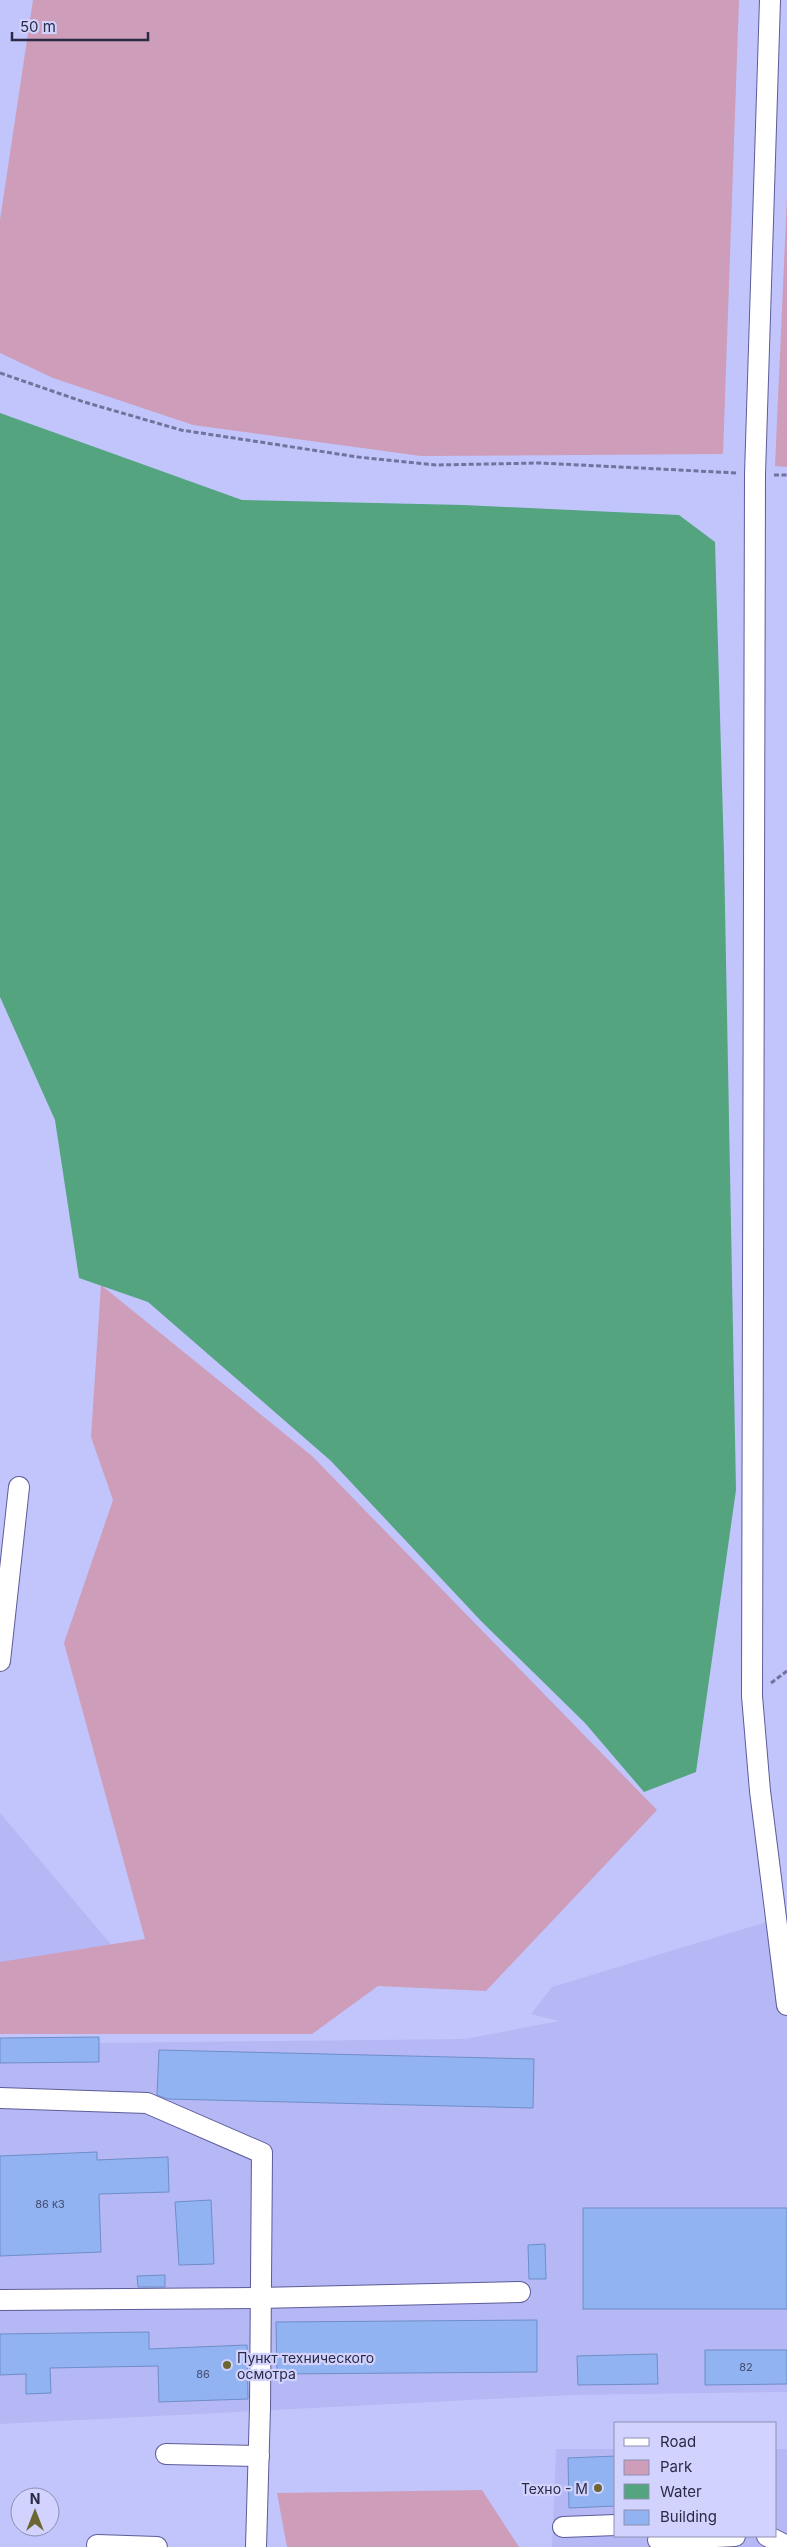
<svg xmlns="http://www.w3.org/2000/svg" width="787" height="2547" viewBox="0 0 787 2547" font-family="Inter,sans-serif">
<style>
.built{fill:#b5b8f4}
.green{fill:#cd9db9}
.water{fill:#54a480}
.building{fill:#92b3f1;stroke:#6e8dc9}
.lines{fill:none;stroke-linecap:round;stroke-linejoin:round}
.minor-casing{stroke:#5d5c9a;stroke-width:22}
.path{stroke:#72739c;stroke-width:3;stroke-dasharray:5 2.5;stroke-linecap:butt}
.minor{stroke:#fff;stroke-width:20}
.poi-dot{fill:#6c6632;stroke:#d1d3fe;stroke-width:2}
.labels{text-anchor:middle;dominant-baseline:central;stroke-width:4.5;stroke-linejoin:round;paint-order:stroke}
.number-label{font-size:11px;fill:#444c70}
.poi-label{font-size:14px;fill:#2a2a45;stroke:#d1d3fe;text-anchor:start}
</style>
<rect width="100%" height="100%" fill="#c2c5fc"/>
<g class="built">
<path d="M0,1813L146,1986L0,1990Z"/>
<path d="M773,1920L787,1977V2392L570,2395L0,2424V2044L465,2039L559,2021L531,2014L552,1987Z"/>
<path d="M556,2449H616V2536H776V2449H787V2547H552Z"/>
</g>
<g class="green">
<path d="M33,0H739L723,454L421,456L193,425L53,378L0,353V220Z"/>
<path d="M787,196V467L775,466Z"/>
<path d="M101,1285L312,1456L657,1810L486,1991L378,1986L312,2034H0V1962L145,1939L64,1643L113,1500L91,1437Z"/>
<path d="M482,2490L519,2547H287L277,2493Z"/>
</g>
<path class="water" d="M0,413L242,500L464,505L679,515L715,542L724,854L736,1490L696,1772L644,1792L585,1723L481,1621L331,1461L148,1302L79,1278L55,1120L0,997Z"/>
<g class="building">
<path d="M99,2037V2062L0,2063V2038Z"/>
<path d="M159,2050L534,2059L533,2108L168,2099L157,2095Z"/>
<path d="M97,2152V2160L168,2157L169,2192L99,2194L101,2252L0,2256V2156Z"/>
<path d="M211,2200L214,2264L179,2265L175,2202Z"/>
<rect x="583" y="2208" width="204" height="101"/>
<path d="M545,2244L546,2279H529L528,2245Z"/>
<path d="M165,2275V2287H138L137,2276Z"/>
<path d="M537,2320V2372L277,2374L276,2322Z"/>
<path d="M149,2332V2349L247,2345L248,2399L159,2402L158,2366L50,2368L51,2393L26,2394V2374L0,2375V2334Z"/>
<path d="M705,2350H787V2384L705,2385Z"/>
<path d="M657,2354L658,2384L578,2385L577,2356Z"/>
<path d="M616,2456V2506L569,2508L568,2458Z"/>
</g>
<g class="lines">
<g class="minor-casing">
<g id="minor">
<path d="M770,0L755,474L752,1696L760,1791L787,2005"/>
<path d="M0,1661L19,1487"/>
<path d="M0,2098L147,2103L262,2153L260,2408L256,2547"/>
<path d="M0,2300L259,2298L520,2292"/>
<path d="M166,2454L259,2456"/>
<path d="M563,2527L616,2525"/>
<path d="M767,2536L787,2546"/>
<path d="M658,2540L735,2536"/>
<path d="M97,2545L157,2547"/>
</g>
</g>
<g class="path">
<path d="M0,373L84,402L181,430L358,457L436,465L540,463L738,473"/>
<path d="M774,475H787"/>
<path d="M771,1683L787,1671"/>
</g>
<use href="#minor" class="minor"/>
</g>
<g class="poi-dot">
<circle cx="227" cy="2365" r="5"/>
<circle cx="598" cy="2488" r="5"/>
</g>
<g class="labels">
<g class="number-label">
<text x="50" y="2204">86 к3</text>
<text x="746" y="2367">82</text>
<text x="203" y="2374">86</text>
</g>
<g class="poi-label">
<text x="237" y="2357">Пункт технического<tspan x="237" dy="16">осмотра</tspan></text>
<text x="588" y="2488" text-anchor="end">Техно - М</text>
</g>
</g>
<rect x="614" y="2422" width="162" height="115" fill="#d1d3fe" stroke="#8e8fb4"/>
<rect x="624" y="2438" width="25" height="8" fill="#ffffff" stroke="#8e8fb4"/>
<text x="660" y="2447" font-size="15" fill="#2a2a45">Road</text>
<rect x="624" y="2460" width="25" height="15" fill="#cd9db9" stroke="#8e8fb4"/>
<text x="660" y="2472" font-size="15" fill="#2a2a45">Park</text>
<rect x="624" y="2484" width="25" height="15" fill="#54a480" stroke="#8e8fb4"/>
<text x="660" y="2497" font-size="15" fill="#2a2a45">Water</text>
<rect x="624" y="2510" width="25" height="15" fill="#92b3f1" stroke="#8e8fb4"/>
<text x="660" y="2522" font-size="15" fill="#2a2a45">Building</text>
<g transform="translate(35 2512)"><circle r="24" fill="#d1d3fe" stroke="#8e8fb4"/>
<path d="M0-4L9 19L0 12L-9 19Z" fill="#6c6632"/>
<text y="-8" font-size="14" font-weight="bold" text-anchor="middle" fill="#2a2a45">N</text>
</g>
<path d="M12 32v8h136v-8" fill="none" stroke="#2a2a45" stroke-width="2.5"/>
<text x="20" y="32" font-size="15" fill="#2a2a45" stroke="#d1d3fe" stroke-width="4" paint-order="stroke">50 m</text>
</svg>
